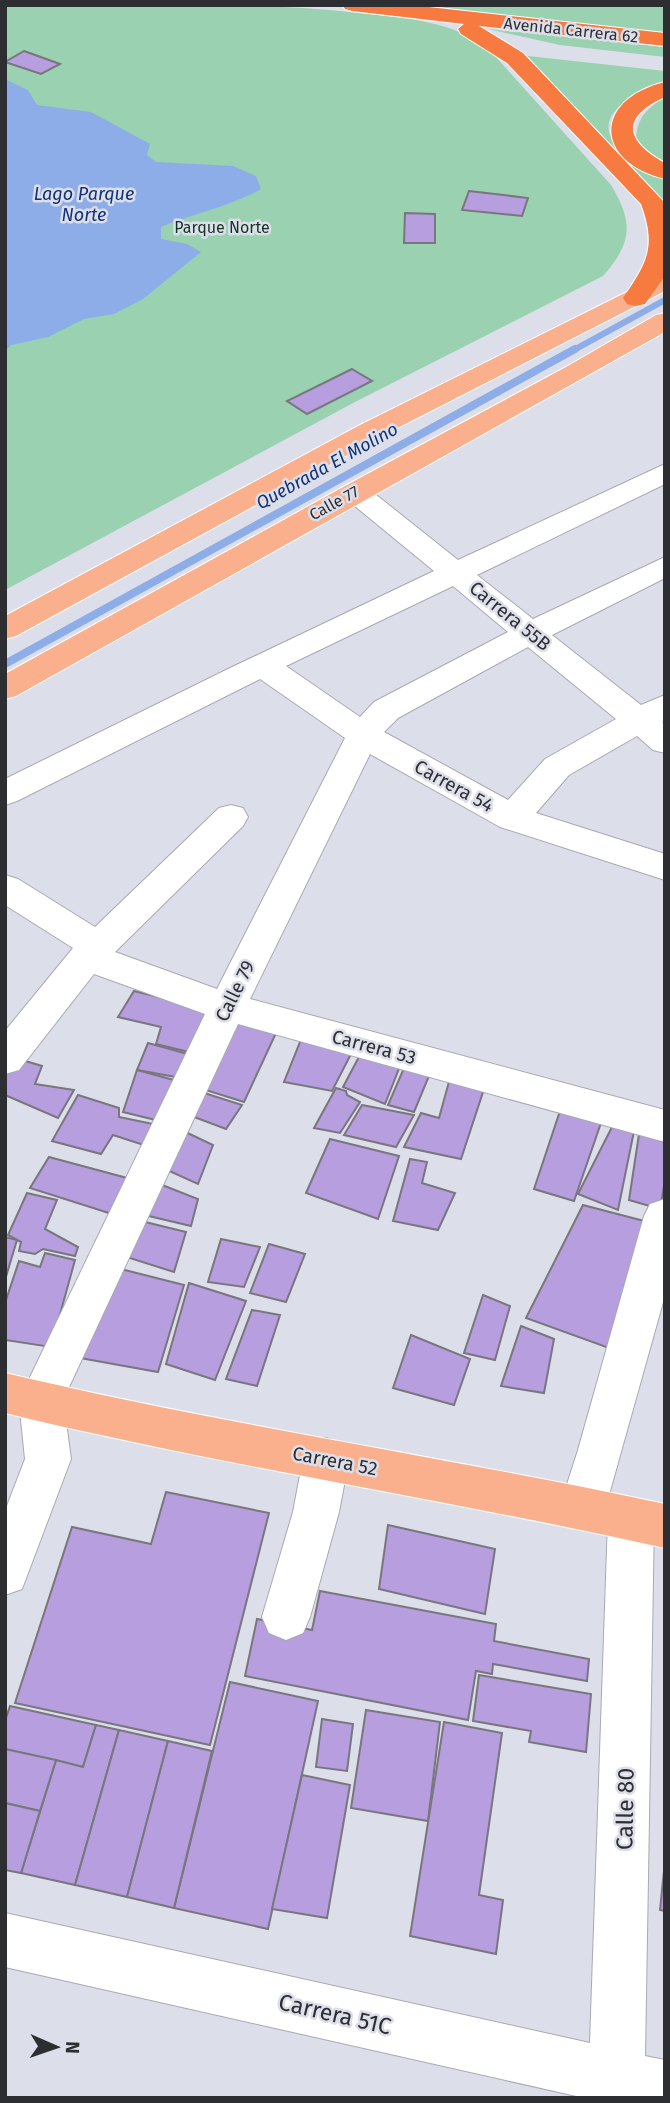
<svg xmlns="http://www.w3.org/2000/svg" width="670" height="2103" viewBox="0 0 670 2103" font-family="'Fira Sans',sans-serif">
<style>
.green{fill:#99d1b1}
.water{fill:#8dade9}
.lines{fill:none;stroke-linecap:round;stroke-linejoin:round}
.stream-far1{stroke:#8dade9;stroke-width:6}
.stream{stroke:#8dade9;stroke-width:8}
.building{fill:#b69edf;stroke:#79767e;stroke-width:2}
.minor-casing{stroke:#a7aab3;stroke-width:2}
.major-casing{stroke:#fff;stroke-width:2}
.highway-casing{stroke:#fff;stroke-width:2}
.minor{fill:#fff;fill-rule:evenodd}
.major{fill:#faaf8d;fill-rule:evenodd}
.highway{fill:#f77a41;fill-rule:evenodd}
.labels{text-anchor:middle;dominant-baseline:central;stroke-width:5;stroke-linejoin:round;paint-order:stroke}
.far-street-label{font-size:16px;fill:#2d2e32;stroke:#dcdfe9}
.far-park-label{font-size:16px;fill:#133424;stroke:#dcdfe9}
.far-water-label{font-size:18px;font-style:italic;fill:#113277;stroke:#dcdfe9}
.street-label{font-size:19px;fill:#2d2e32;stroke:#dcdfe9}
.near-street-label{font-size:23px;fill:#2d2e32;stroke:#dcdfe9}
</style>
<rect width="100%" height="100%" fill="#dcdfe9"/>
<g class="green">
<path d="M5,5C123,5 241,0 358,13C403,18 447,20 486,46L611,185C634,223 632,243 603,276L355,402L5,590Z"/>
<path d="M420,5H665V34Z"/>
<path d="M488,29L665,47V57L560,45Z"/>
<path d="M519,55L665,71V83C642,91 591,111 615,144C622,153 654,171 665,179V204Z"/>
<path d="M665,97V165L648,154L636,137C638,116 648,108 665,97Z"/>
</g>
<path class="water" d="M5,79L28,90L37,105L91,112L150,144L147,155L156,162L233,166L256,176L261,189C229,207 194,213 161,227V239L187,244L201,252L143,299L114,314L84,319L48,337L11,345L5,351Z"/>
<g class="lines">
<path class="stream-far1" d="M572,351L665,300"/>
<path class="stream" d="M5,664L575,349"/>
</g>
<g class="building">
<path d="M24,51L60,64L41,74L5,62Z"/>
<path d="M469,191L528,198L522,216L462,210Z"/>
<path d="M405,213L435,214V243H404Z"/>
<path d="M352,369L372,381L307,414L287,401Z"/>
<path d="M134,991L215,1011L197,1054L156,1044L161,1027L118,1017Z"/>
<path d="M227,1015L276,1033L244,1102L196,1087Z"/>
<path d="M302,1037L352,1052L332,1091L284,1082Z"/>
<path d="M148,1043L195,1056L187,1079L137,1070Z"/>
<path d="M361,1053L400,1066L385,1104L343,1087Z"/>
<path d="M12,1057L42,1066L35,1084L74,1090L58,1118L5,1095V1069Z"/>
<path d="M407,1061L431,1071L414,1112L388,1105Z"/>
<path d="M137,1070L185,1083L164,1122L123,1112Z"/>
<path d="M450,1078L483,1092L461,1159L404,1147L421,1113L439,1118Z"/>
<path d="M336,1088L346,1091L347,1095L360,1102L340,1133L314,1128Z"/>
<path d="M198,1091L242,1105L226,1129L186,1114Z"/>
<path d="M78,1095L119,1108V1117L158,1125L153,1148L113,1135L101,1154L52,1141Z"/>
<path d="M362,1105L414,1115L396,1147L344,1135Z"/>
<path d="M560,1111L602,1120L574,1201L534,1189Z"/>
<path d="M614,1123L634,1131L618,1210L578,1194Z"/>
<path d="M177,1128L213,1145L198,1184L156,1165Z"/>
<path d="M639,1134L665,1142V1180L660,1209L629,1200Z"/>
<path d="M330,1139L399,1156L378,1219L306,1193Z"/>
<path d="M49,1157L127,1178L112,1214L30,1188Z"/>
<path d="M410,1159L427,1162L422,1183L455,1193L438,1230L393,1221Z"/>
<path d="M152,1181L198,1199L191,1226L136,1213Z"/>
<path d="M27,1193L57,1200L45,1229L78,1247L75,1256L43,1249L35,1254L19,1251L21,1242L8,1235Z"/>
<path d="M583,1205L648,1222L620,1352L526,1318Z"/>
<path d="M133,1219L186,1232L174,1272L117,1254Z"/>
<path d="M5,1237L17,1240L5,1280Z"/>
<path d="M221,1239L260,1247L244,1287L208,1282Z"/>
<path d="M269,1244L305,1254L286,1302L250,1293Z"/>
<path d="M45,1253L75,1260L51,1347L5,1340V1303L19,1261L40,1267Z"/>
<path d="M109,1266L184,1285L158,1372L69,1356Z"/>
<path d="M189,1283L246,1301L215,1380L166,1364Z"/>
<path d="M483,1295L510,1306L495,1360L464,1353Z"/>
<path d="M252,1310L280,1315L257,1386L226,1379Z"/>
<path d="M521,1326L554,1339L544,1393L501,1386Z"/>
<path d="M411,1335L470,1359L454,1405L393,1388Z"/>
<path d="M166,1492L269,1513L210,1745L15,1703L72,1527L151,1544Z"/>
<path d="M388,1525L495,1549L485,1614L379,1589Z"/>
<path d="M320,1591L496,1624L494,1641L589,1659L587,1681L493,1664L492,1674L476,1671L468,1720L245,1676L257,1619L312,1630Z"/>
<path d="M479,1675L591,1694L586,1752L529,1742L531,1731L473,1721Z"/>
<path d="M230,1682L318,1701L268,1929L174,1908Z"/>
<path d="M10,1706L96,1725L83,1767L5,1749V1721Z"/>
<path d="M366,1710L440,1722L428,1821L351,1808Z"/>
<path d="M322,1719L353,1724L347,1771L316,1767Z"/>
<path d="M444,1722L502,1733L479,1895L503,1900L496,1954L410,1936Z"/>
<path d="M96,1725L119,1730L75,1885L21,1873L56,1760L83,1767Z"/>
<path d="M119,1730L168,1741L127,1897L75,1885Z"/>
<path d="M168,1741L212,1751L174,1908L127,1897Z"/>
<path d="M5,1749L56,1760L40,1811L5,1803Z"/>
<path d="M302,1775L350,1785L327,1918L272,1909Z"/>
<path d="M5,1803L40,1811L21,1873L5,1870Z"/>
<path d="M665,1861V1911L660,1910Z"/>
</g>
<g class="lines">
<g class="minor-casing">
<g id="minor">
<path d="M665,464V484L477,575L533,619L665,557V578L552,635L641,705L665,695V720L662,722L665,724V753L653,750L637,736L569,775L536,813L665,854V880L500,827L370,754L250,999L665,1110V1142L238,1024L63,1400L71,1459L22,1589L5,1595V1511L25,1459L19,1400L205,1014L94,974L19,1070L5,1074V1031L73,948L5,905V875L18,879L95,927L219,808L231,805L243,808L248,817L243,826L115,952L217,989L345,738L260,679L17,801L5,805V779L228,669L434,571L345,498L340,492L345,486L355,483L365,486L458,560ZM453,586L508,632L374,702L360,717L286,666ZM528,647L616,719L545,759L508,800L384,732L398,718Z"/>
<path d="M665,1199V1295L605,1509L598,1524L582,1530L566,1524L559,1509L578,1450L644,1216L650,1204Z"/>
<path d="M326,1438L342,1444L349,1459L339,1512L310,1617L303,1633L286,1640L269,1633L262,1617L293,1512L303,1459L310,1444Z"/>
<path d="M631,1497L647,1504L654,1519L645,2056L665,2060V2098H585L5,1967V1913L590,2043L608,1519L615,1504Z"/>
</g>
</g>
<g class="major-casing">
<g id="major">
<path d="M665,273V291L380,437L16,636L5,639V616L360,425Z"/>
<path d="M665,313V332L16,696L5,699V674L345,486L566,367L656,315Z"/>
<path d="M5,1373C224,1425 446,1457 665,1504V1548C446,1499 223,1466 5,1413Z"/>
</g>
</g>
<g class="highway-casing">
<g id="highway">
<path d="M342,5H411L665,33V46L479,26L523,53L664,202L665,276L645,304L636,306L627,304L623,298C647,263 657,247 641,204L507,63L461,34L458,29L464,24L352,11L345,9Z"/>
<path d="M665,82V97C620,117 625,141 665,163V179C595,162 592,100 665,82Z"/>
</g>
</g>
<use href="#minor" class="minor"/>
<use href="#major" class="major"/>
<use href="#highway" class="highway"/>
</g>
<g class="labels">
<g class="far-street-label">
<text transform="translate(571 30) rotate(6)">Avenida Carrera 62</text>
<text transform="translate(334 503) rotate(-29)">Calle 77</text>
</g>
<g class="far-park-label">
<text x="222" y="227">Parque Norte</text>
</g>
<g class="far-water-label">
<text x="84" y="194">Lago Parque<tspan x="84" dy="21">Norte</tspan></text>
<text transform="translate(327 466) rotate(-29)">Quebrada El Molino</text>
</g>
<g class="street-label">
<text transform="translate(510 616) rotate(39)">Carrera 55B</text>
<text transform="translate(454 786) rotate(29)">Carrera 54</text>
<text transform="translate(235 991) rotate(-64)">Calle 79</text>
<text transform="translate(374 1047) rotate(15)">Carrera 53</text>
<text transform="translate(335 1461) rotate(11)">Carrera 52</text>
</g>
<g class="near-street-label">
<text transform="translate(625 1809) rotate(-89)">Calle 80</text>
<text transform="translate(335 2014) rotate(13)">Carrera 51C</text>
</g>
</g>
<rect width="670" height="2103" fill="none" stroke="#2d2e32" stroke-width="14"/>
<g transform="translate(56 2047) rotate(92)" stroke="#dcdfe9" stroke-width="5" paint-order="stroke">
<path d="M0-5L12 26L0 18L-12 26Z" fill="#2d2e32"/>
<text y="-10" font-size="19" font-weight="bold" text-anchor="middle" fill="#2d2e32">N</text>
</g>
</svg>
